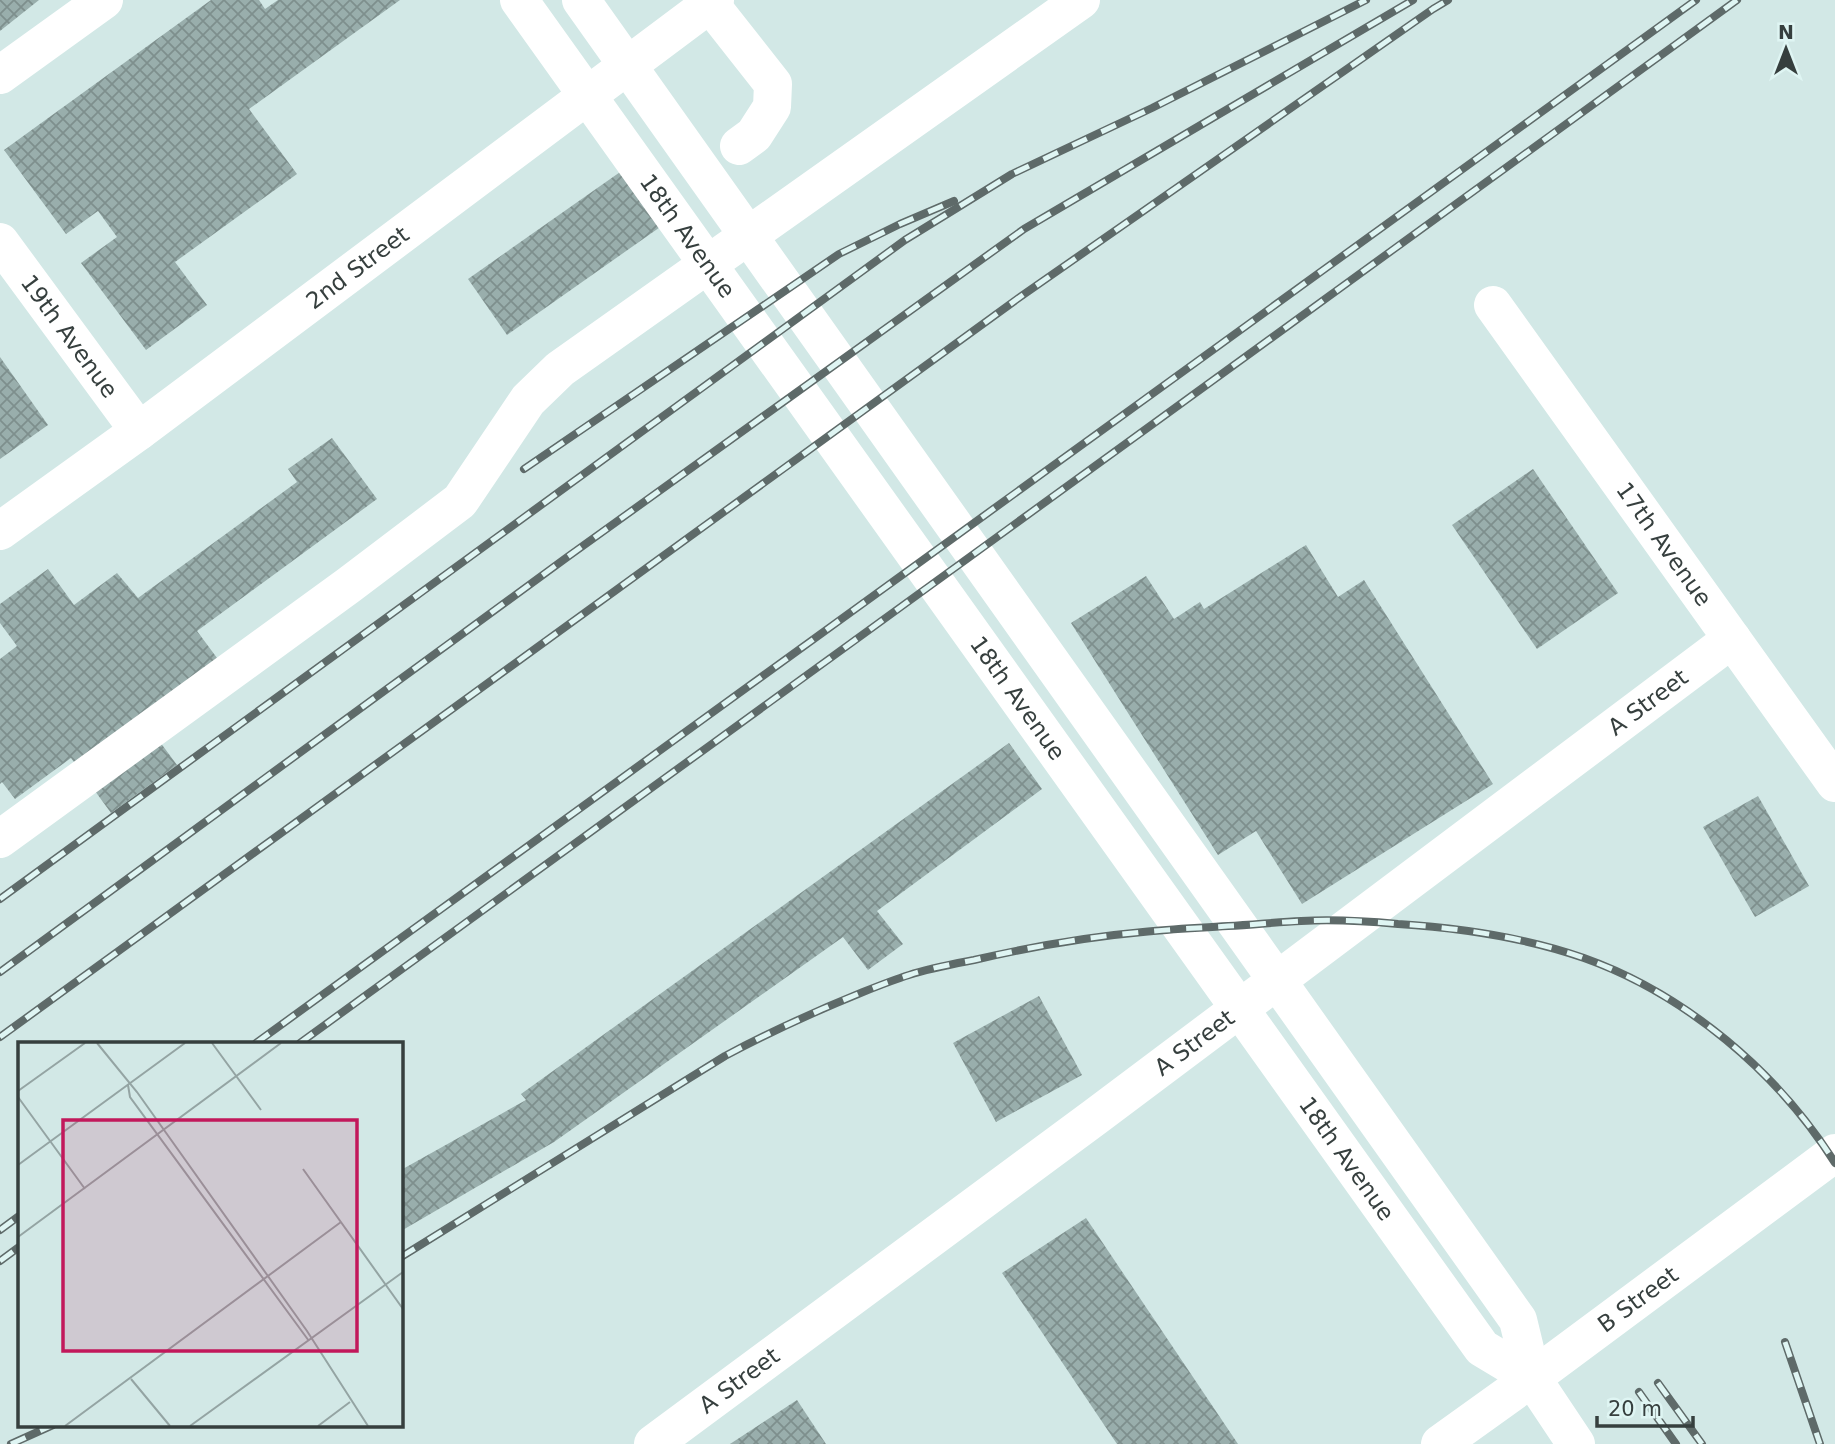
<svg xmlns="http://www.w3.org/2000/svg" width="1835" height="1444" viewBox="0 0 1835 1444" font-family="'DejaVu Sans',sans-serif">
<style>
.building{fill:url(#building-cross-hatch)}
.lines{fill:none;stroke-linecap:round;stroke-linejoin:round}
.minor{stroke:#fff;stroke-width:38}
.major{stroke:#fff;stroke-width:38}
.rail-casing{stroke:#5e6a69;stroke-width:8}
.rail{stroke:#dff5f3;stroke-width:5;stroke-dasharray:16;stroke-linecap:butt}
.labels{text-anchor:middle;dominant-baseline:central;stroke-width:7;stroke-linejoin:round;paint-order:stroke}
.street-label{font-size:23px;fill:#363f3e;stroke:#dff5f3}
.inset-road{fill:none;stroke:#94a4a3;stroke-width:2}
.view{fill:#c2185b;fill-opacity:0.15;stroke:#c2185b;stroke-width:3.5}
.inset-edge{fill:none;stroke:#363f3e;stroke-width:3.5}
</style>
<defs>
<pattern id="building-cross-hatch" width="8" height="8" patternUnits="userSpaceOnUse" patternTransform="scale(1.75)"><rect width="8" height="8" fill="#99aeac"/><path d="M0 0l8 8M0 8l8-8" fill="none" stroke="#7e8f8d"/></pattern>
</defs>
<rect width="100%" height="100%" fill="#d2e8e6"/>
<g class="building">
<path d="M0,0H39L0,31Z"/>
<path d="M211,0H259L265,9L278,0H400L249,109L297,174L175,262L207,305L146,350L81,263L117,237L98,211L66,234L4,150Z"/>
<path d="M623,170L663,225L507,335L468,279Z"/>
<path d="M0,357L48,425L0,459Z"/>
<path d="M332,438L377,499L197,631L223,666L146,723L177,765L111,813L71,758L15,799L2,782L0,784V659L17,646L0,623V604L48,569L74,605L117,573L138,598L297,482L288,469Z"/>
<path d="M1533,469L1618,593L1537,649L1452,525Z"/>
<path d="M1306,545L1338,597L1364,580L1493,784L1302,904L1256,831L1218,855L1071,623L1146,576L1174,619L1200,602L1204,609Z"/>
<path d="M1009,743L1042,789L877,911L903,944L868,970L843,937L554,1142L401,1231V1170L526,1100L521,1094Z"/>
<path d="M1758,796L1809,886L1755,917L1703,827Z"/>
<path d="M1039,996L1082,1075L996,1122L953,1043Z"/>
<path d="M1086,1218L1238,1444H1117L1002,1273Z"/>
<path d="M797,1400L826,1444H730Z"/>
</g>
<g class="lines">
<g class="minor">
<path id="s1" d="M519,0L1482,1348L1532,1378"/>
<path d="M581,0L1518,1320L1532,1378L1576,1444"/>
<path d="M710,4L773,84L772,107L754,135L739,146"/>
<path d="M0,75L104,0"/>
<path id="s2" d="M0,242L139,431"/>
<path id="s3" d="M1493,305L1835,783"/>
<path d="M0,839L349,585L460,501L528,400L560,369L1081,0"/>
<path id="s4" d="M653,1444L1095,1117L1732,639"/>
<path id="s5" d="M1440,1444L1532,1378L1835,1153"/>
</g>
<path class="major" id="s6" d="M0,531L139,431L715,0"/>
<g class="rail-casing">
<g id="rail">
<path d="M524,469L839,254L900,224L954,201"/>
<path d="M0,899L905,240L1012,174L1152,108L1366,0"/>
<path d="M0,972L566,558L1024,229L1413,0"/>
<path d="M0,1037L1020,297L1433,9L1448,0"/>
<path d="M256,1043L1696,0"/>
<path d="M300,1043L1737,0"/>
<path d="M0,1230L19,1216"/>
<path d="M401,1257L725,1056C770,1032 816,1011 863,992C878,986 893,980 909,975C930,968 953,964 974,960C1030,947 1086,937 1143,932C1171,929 1200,928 1228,926C1252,925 1277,922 1301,921C1333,919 1366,921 1398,924C1461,928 1524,937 1584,958C1685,994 1778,1072 1835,1163"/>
<path d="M0,1261L19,1247"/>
<path d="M1785,1342L1820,1444"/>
<path d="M1658,1383L1702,1444"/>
<path d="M1639,1392L1676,1444"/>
<path d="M11,1444L53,1425"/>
</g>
</g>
<use href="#rail" class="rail"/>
</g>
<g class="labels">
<g class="street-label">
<text stroke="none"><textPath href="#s1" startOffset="290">18th Avenue</textPath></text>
<text stroke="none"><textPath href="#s6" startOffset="444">2nd Street</textPath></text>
<text stroke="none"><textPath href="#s2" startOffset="117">19th Avenue</textPath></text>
<text stroke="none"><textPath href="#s3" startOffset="294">17th Avenue</textPath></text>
<text stroke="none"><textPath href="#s1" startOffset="858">18th Avenue</textPath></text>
<text stroke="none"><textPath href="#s4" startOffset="1241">A Street</textPath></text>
<text stroke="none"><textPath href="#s4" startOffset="674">A Street</textPath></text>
<text stroke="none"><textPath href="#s1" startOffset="1424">18th Avenue</textPath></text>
<text stroke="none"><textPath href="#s5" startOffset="245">B Street</textPath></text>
<text stroke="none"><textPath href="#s4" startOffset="107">A Street</textPath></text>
</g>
</g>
<g transform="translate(18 1042)">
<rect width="385" height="385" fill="#d2e8e6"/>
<path class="inset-road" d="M79,1L119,50L289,289L350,384M194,1L243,68M110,43L112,55L291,299M0,49L67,1M0,55L67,147M0,123L167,1M285,127L385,267M0,195L263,1M113,337L152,384M47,384L323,180M172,384L385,230M300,384L332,360"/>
<path class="view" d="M45,78H339V309H45Z"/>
<rect width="385" height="385" class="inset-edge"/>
</g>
<g transform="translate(1786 49)" stroke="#dff5f3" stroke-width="5" paint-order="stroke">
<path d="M0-5L12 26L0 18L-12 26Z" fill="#363f3e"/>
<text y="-10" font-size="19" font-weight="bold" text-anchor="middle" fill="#363f3e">N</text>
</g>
<path d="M1597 1416v10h96v-10" fill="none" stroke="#363f3e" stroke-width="3.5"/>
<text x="1608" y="1416" font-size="21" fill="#363f3e" stroke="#dff5f3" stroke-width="5" paint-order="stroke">20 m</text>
</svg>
